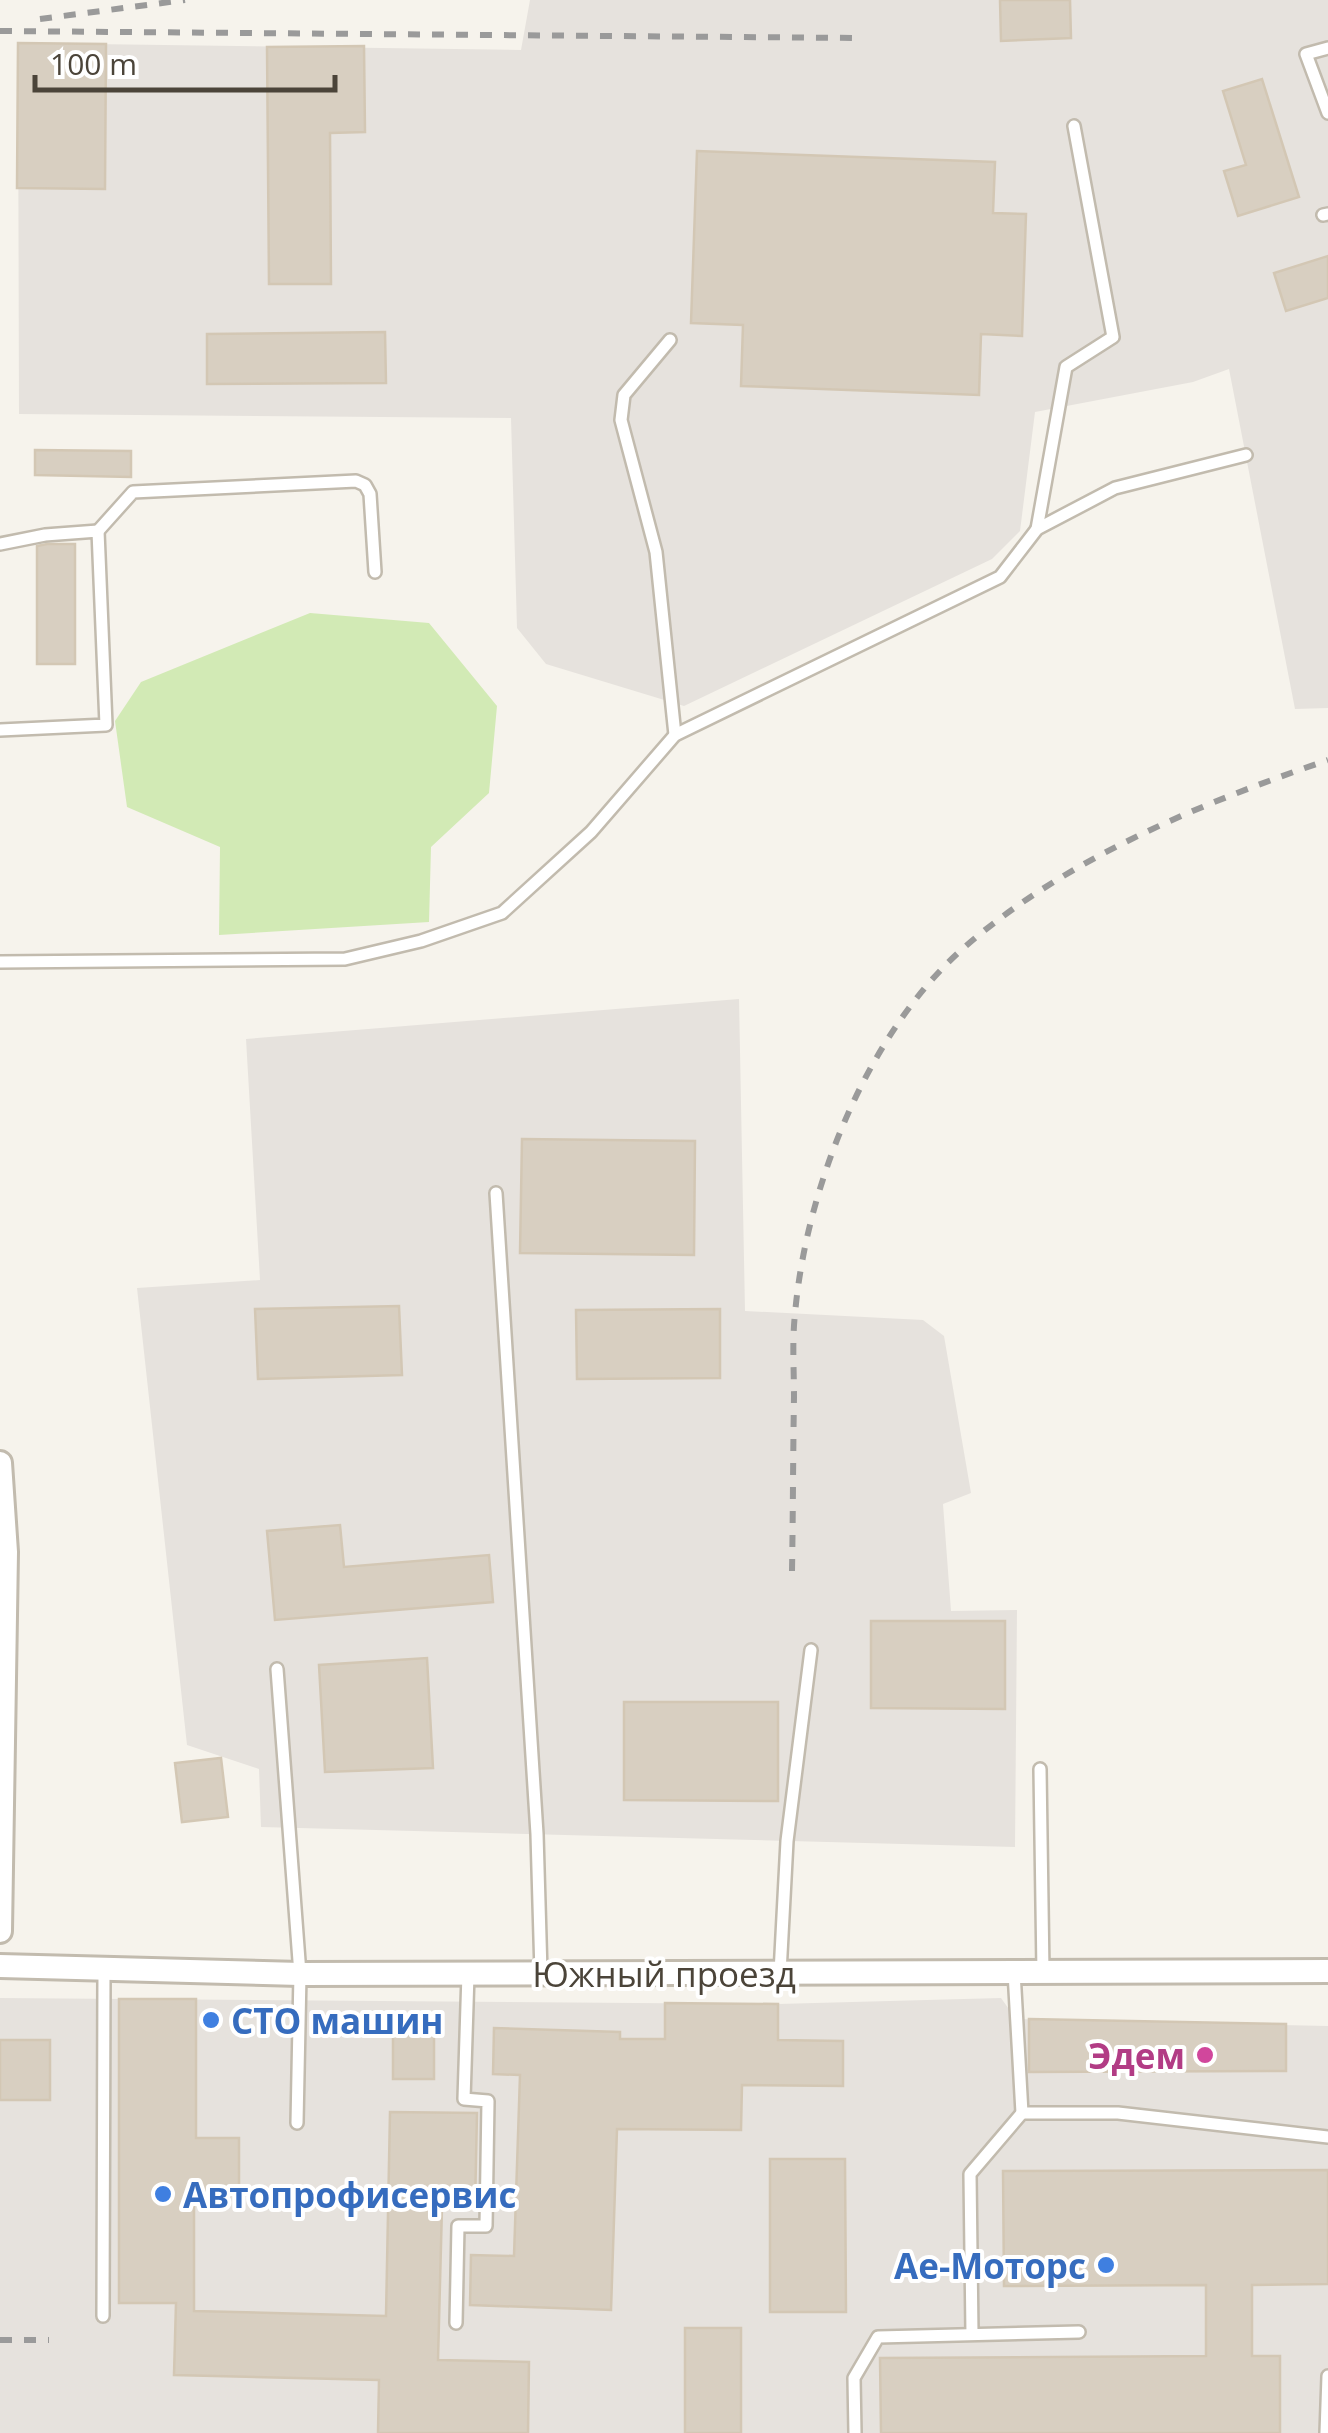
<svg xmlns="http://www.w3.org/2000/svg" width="1328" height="2433" viewBox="0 0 1328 2433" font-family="'Open Sans',sans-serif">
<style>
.industrial{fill:#e6e2dd}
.green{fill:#d2eab5}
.building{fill:#d8cfc1;stroke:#d3c7b4;stroke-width:2.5}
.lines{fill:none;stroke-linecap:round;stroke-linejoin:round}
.lane-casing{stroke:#c2bbae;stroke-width:16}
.street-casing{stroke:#c2bbae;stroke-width:28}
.lane{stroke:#fff;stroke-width:11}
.street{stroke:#fff;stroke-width:22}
.rail{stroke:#9a9a9a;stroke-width:6;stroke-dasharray:12 12;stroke-linecap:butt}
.shop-dot{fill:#3f7fe0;stroke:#fff;stroke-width:4}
.hotel-dot{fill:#d1479c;stroke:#fff;stroke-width:4}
.labels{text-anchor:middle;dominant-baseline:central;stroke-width:8;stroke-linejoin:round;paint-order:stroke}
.street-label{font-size:35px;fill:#4b4439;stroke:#fff}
.shop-label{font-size:35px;font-weight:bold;fill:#366cbe;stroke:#fff;text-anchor:start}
.hotel-label{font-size:35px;font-weight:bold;fill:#b23c85;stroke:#fff;text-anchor:end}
</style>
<rect width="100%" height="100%" fill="#f6f3ec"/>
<g class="industrial">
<path d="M530,0H1328V708L1295,709L1229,369L1193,382L1035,412L1020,531L992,559L684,706L546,664L517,628L511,418L19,414L18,43L521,50Z"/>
<path d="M739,999L745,1311L923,1320L944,1336L971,1493L943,1504L951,1611L1017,1610L1015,1847L261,1827L259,1769L187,1745L137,1288L260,1280L246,1039Z"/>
<path d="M0,1998L778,2004L1001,1998L1016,2019L1328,2026V2433H0Z"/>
</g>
<path class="green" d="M310,613L429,623L497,706L489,793L431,847L429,922L219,935L220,847L127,807L115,721L141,682Z"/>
<g class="building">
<path d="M1000,0H1070L1071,38L1001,41Z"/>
<path d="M18,43L106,44L105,189L17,188Z"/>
<path d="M364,46L365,132L330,133L331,284H269L267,47Z"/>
<path d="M1262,79L1299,197L1238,216L1224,171L1246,165L1223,91Z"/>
<path d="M697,151L995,162L993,213L1026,214L1022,336L981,334L979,395L741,386L743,325L691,323Z"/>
<path d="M1328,256V298L1286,311L1274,273Z"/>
<path d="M385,332L386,383L207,384V334Z"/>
<path d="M35,450L131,451V477L35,475Z"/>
<path d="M47,544H75V664H37V546Z"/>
<path d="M522,1139L695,1141L694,1255L520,1253Z"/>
<path d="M399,1306L402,1375L258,1379L255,1309Z"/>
<path d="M720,1309V1378L577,1379L576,1310Z"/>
<path d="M340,1525L344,1567L489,1555L493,1602L275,1620L267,1531Z"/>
<path d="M871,1621H1005V1709L871,1708Z"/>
<path d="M427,1658L433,1768L325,1772L319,1665Z"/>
<path d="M624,1702H778V1801L624,1800Z"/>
<path d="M221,1758L228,1817L182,1822L175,1763Z"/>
<path d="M119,1999H196V2138H239V2193H194V2311L386,2316L390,2112L477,2113L475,2208L442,2207L438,2360L529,2362L528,2433H378L379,2380L174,2375L176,2303H119Z"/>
<path d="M665,2003L778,2004V2040L843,2041V2086L742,2085L741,2130L617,2129L611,2310L470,2305L471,2255L514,2256L520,2075L493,2074L494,2028L620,2032V2039H665Z"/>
<path d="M1029,2019L1286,2024V2071L1029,2072Z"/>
<rect x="393" y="2027" width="41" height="52"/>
<rect x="0" y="2040" width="50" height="60"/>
<path d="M770,2159H845L846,2312H770Z"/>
<path d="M1328,2170V2284L1252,2285V2356H1280V2433H881L880,2358L1206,2356V2285L1004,2286L1003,2171Z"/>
<rect x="685" y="2328" width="56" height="105"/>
</g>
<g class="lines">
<g class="lane-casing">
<g id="lane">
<path d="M1328,48L1306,54L1328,113"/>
<path d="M1323,215L1328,214"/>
<path d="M670,340L624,395L621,420L656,552L675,735"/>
<path d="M1037,529L1066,367L1113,337L1074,126"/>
<path d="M98,531L133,492L356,481L365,485L370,494L375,572"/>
<path d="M0,544L45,535L98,531L106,725L0,730"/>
<path d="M0,962L345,959L421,941L502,913L591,832L675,735L1000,577L1037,529L1115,488L1246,455"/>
<path d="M496,1193L537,1834L541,1973"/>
<path d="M277,1669L300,1974L297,2123"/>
<path d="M1040,1769L1043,1972"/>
<path d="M1014,1972L1022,2113H1118L1328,2137"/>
<path d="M780,1973L787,1841L811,1650"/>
<path d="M103,2316L104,1969"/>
<path d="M456,2323L458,2226H486L488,2101L464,2099L468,1974"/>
<path d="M972,2334L970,2174L1022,2113"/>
<path d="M855,2433L854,2378L878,2337L1079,2332"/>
<path d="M1326,2433L1328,2376"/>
</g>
</g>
<g class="street-casing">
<g id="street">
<path d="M0,1463L6,1552L0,1931"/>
<path d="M0,1966L300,1974L1328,1971"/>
</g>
</g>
<use href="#lane" class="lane"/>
<use href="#street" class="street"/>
<g class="rail">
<path d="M40,19L185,0"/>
<path d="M0,31L858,38"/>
<path d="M792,1571C793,1513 793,1455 794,1397C794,1370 792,1341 795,1314C806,1187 868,1030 967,945C1069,857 1202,803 1328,760"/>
<path d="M0,2340H49"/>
</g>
</g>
<g class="shop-dot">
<circle cx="211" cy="2020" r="10"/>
<circle cx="163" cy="2194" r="10"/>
<circle cx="1106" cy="2265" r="10"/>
</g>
<circle class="hotel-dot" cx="1205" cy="2055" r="10"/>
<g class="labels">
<g class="street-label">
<text x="664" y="1973">Южный проезд</text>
</g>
<g class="shop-label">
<text x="231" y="2020">СТО машин</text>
<text x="183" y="2194">Автопрофисервис</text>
<text x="1086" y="2265" text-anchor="end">Ае-Моторс</text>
</g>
<g class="hotel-label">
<text x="1185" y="2055">Эдем</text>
</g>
</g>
<path d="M35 75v15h300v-15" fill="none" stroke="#4b4439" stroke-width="5"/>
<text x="50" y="75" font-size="30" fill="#4b4439" stroke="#ffffff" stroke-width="8" paint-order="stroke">100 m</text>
</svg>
